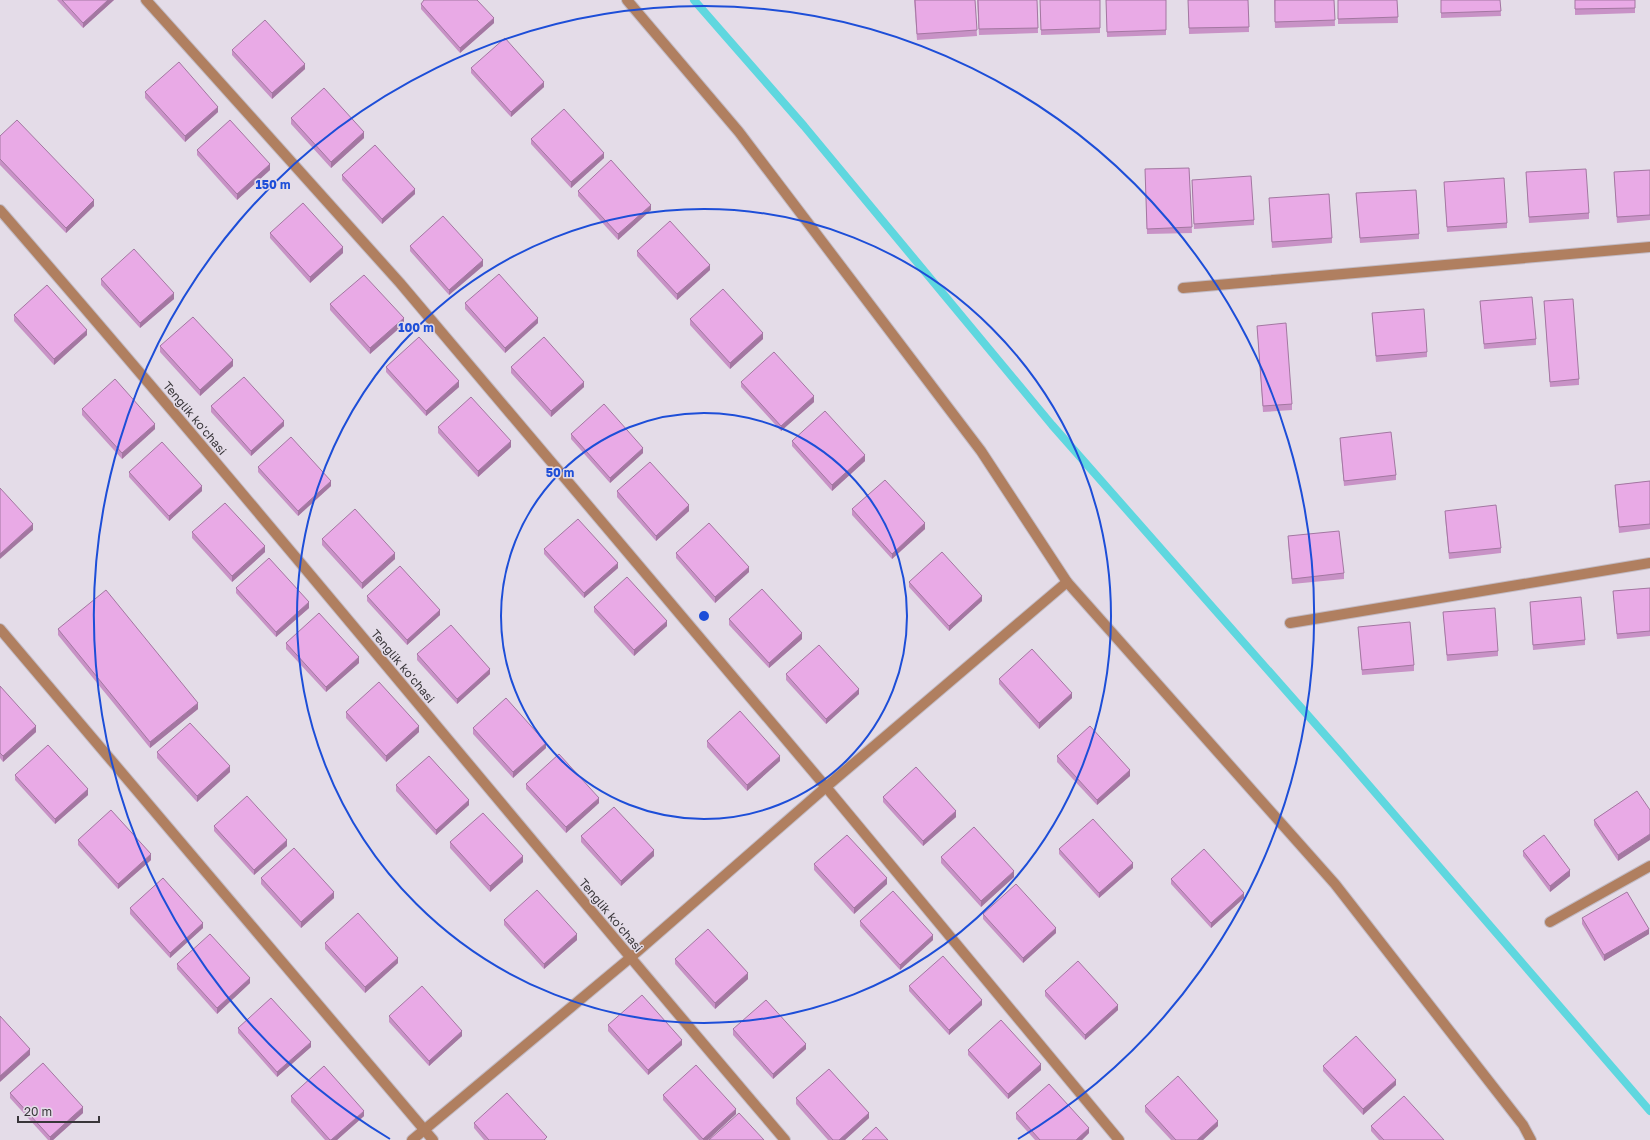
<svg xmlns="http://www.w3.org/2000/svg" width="1650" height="1140" viewBox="0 0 1650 1140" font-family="'Golos Text',sans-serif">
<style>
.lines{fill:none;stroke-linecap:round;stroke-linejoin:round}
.stream{stroke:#5fd7df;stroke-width:8}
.minor-casing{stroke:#c2bbc5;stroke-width:12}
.minor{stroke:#b07f60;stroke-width:10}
.wall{fill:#c892c6}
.shaded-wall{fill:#a377a1}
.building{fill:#e9aae6;stroke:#a377a1}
.ring{fill:none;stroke:#1d4ed8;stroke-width:2}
.labels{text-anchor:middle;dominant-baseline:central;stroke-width:3;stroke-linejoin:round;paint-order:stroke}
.street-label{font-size:12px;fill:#39363a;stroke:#e4dce8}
.centre{fill:#1d4ed8;stroke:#e4dce8;stroke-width:2}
.ring-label{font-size:12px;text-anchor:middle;font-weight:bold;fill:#1d4ed8;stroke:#e4dce8;stroke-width:3;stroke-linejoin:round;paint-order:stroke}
</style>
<rect width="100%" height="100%" fill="#e4dce8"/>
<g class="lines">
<path class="stream" d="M694,0L804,126L1052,425L1341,753L1650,1111"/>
<g class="minor-casing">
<g id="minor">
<path d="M146,0L400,283L826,787L1119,1140"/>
<path d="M627,0L739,132L981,451L1067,582L1335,884L1523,1125L1531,1140"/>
<path d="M0,210C266,516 522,832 785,1140"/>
<path d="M1183,288L1650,247"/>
<path d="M1290,623L1650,563"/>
<path d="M0,629L433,1140"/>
<path d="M1550,922L1650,866"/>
<path d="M412,1140L630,958L826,787L1067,582"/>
</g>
</g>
<use href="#minor" class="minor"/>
</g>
<g class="wall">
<path d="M57,0H114L83,28Z"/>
<path d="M914,0H975L977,36L917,40Z"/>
<path d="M977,0H1037L1038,33L979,35Z"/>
<path d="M1040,0H1100V33L1041,35Z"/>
<path d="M1106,0H1166V35L1107,37Z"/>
<path d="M1188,0H1248L1249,32L1189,34Z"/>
<path d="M1274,0H1334L1335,26L1275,28Z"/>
<path d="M1338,0H1397L1398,23L1338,24Z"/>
<path d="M1441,0H1500L1501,16L1441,18Z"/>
<path d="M1575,0H1635V13L1575,15Z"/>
<path d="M421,4L494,23L460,53L421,9Z"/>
<path d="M232,50L305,69L272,99L232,55Z"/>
<path d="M471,68L544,87L511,117L471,73Z"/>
<path d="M145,92L218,112L185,142L145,98Z"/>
<path d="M291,118L364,138L331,168L291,124Z"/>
<path d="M0,136L94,206L66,233L0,165Z"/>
<path d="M531,139L604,158L571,188L531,144Z"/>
<path d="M197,150L270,170L237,200L197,155Z"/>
<path d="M1189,168L1192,233L1147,234L1145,169Z"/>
<path d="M1650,170V220L1617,223L1614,172Z"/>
<path d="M1526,172L1589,213V219L1529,223Z"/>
<path d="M342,175L415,194L382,224L342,180Z"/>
<path d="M1192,180L1254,220V225L1194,229Z"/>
<path d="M1444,182L1507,223V228L1447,232Z"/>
<path d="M578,191L651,210L618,240L578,196Z"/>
<path d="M1356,193L1419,234V239L1360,243Z"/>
<path d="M1269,198L1332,238V243L1272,248Z"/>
<path d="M270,233L343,253L310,283L270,238Z"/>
<path d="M410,246L483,266L449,295L410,251Z"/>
<path d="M637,251L710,270L677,300L637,256Z"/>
<path d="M101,279L174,299L140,328L101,285Z"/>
<path d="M1480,301L1536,339V345L1484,349Z"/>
<path d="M1544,301L1579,379V385L1550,387Z"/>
<path d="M465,303L538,323L505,353L465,309Z"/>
<path d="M330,304L404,324L370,354L330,310Z"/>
<path d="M1372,313L1427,352V357L1376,362Z"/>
<path d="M14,315L87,335L54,365L14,321Z"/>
<path d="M690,319L763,339L730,369L690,325Z"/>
<path d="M1257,326L1292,404V410L1263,412Z"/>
<path d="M160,346L233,366L200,396L160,352Z"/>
<path d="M386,367L459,387L426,416L386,372Z"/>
<path d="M511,367L584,387L551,417L511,373Z"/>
<path d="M741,382L814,402L781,431L741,387Z"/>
<path d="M211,406L284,426L251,456L211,412Z"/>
<path d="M82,409L155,429L122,459L82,415Z"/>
<path d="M438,427L511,447L478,477L438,433Z"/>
<path d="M571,434L643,453L610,483L571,439Z"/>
<path d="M1340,438L1396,475V480L1344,486L1340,443Z"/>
<path d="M792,441L865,461L832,491L792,446Z"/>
<path d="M258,467L331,486L298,516L258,472Z"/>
<path d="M129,472L202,491L169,521L129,477Z"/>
<path d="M1650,481V529L1619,533L1615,490V485Z"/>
<path d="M617,491L689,511L656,541L617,497Z"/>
<path d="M852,509L925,529L892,559L852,515Z"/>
<path d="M1445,511L1501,548V553L1449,559L1445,516Z"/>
<path d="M192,532L265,552L232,582L192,538Z"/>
<path d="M1288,536L1344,573V579L1292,584L1288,542Z"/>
<path d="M322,539L395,559L362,589L322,545Z"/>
<path d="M544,549L618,568L584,598L544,554Z"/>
<path d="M676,553L749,572L715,603L676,558Z"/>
<path d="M909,582L982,601L949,631L909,587Z"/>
<path d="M236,588L309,608L276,637L236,593Z"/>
<path d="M1650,588V636L1617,639L1613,591Z"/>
<path d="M367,596L440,615L407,645L367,601Z"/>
<path d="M1530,602L1585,640V645L1533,650Z"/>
<path d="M594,607L667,626L634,656L594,612Z"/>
<path d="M1443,612L1498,651V656L1447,661Z"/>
<path d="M729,619L802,639L769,668L729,625Z"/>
<path d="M1358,627L1414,665V671L1362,675Z"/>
<path d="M58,629L198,709L150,748L58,635Z"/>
<path d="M286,643L359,663L326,692L286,649Z"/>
<path d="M417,654L490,674L457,704L417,660Z"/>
<path d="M786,674L859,694L826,724L786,680Z"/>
<path d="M999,679L1072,698L1039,729L999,684Z"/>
<path d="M0,686L36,732L3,762L0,758Z"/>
<path d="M346,712L419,732L386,762L346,718Z"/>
<path d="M473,728L546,748L513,778L473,734Z"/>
<path d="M707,741L780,761L747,791L707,747Z"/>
<path d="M157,752L230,772L197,802L157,758Z"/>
<path d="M1057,756L1130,776L1097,805L1057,762Z"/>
<path d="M15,775L88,795L55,824L15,780Z"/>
<path d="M526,784L599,803L566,833L526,789Z"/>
<path d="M396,785L469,805L436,835L396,791Z"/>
<path d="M1637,791L1618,861L1594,825V820Z"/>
<path d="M883,797L956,817L923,846L883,802Z"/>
<path d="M214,826L287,846L254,875L214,831Z"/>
<path d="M581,836L654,856L621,886L581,842Z"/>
<path d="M78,840L151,860L118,889L78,845Z"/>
<path d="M450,842L523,862L490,892L450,848Z"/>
<path d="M1059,849L1133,868L1099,898L1059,854Z"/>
<path d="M1523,851L1570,876L1550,892L1523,856Z"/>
<path d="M941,857L1014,877L981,907L941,863Z"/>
<path d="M814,864L887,884L854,914L814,870Z"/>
<path d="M261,878L334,898L301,928L261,884Z"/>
<path d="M1171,879L1244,898L1211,928L1171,884Z"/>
<path d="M130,908L203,928L170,958L130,914Z"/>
<path d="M983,914L1056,933L1023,963L983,919Z"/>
<path d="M1582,918L1649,934L1604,961L1582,924Z"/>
<path d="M504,920L577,940L544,969L504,925Z"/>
<path d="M860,921L933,940L900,970L860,926Z"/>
<path d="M325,943L398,963L365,993L325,949Z"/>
<path d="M675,959L748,979L715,1009L675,964Z"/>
<path d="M177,964L250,983L217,1014L177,969Z"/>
<path d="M909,986L982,1005L949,1035L909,991Z"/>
<path d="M1045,991L1118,1010L1085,1040L1045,996Z"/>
<path d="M389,1016L462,1036L429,1066L389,1022Z"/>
<path d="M608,1025L682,1045L648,1075L608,1031Z"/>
<path d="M238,1028L311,1047L277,1077L238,1033Z"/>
<path d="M733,1029L806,1049L773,1079L733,1035Z"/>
<path d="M968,1050L1041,1070L1008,1099L968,1055Z"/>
<path d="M1323,1066L1396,1085L1363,1115L1323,1071Z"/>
<path d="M10,1093L83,1113L53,1140H48L10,1098Z"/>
<path d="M663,1095L736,1114L708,1140H699L663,1100Z"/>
<path d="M291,1096L364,1116L337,1140H325L291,1102Z"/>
<path d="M796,1098L869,1118L845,1140H828L796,1104Z"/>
<path d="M1145,1106L1218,1126L1203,1140H1171L1145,1112Z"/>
<path d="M1016,1113L1089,1133L1082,1140H1035L1016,1119Z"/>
<path d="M474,1123L547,1140H484L474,1128Z"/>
<path d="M1371,1126L1444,1140H1379L1371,1131Z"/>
</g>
<g class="shaded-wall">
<path d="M108,0H114L83,28V23Z"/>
<path d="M494,18V23L460,53V48Z"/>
<path d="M305,64V69L272,99V93Z"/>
<path d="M544,82V87L511,117V112Z"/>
<path d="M218,107V112L185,142V136Z"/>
<path d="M364,132V138L331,168V162Z"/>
<path d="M604,153V158L571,188V182Z"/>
<path d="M270,164V170L237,200V194Z"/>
<path d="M415,189V194L382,224V219Z"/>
<path d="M94,200V206L66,233V228Z"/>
<path d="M651,205V210L618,240V234Z"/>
<path d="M343,247V253L310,283V277Z"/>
<path d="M483,260V266L449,295V290Z"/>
<path d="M710,265V270L677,300V294Z"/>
<path d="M174,293V299L140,328V323Z"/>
<path d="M404,318V324L370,354V348Z"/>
<path d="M538,318V323L505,353V348Z"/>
<path d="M87,330V335L54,365V359Z"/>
<path d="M763,333V339L730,369V363Z"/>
<path d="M233,360V366L200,396V390Z"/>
<path d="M459,381V387L426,416V411Z"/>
<path d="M584,382V387L551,417V411Z"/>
<path d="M814,396V402L781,431V426Z"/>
<path d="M284,421V426L251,456V451Z"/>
<path d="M155,424V429L122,459V453Z"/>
<path d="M511,441V447L478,477V471Z"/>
<path d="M643,448V453L610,483V478Z"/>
<path d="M865,455V461L832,491V485Z"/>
<path d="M331,481V486L298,516V511Z"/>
<path d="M202,486V491L169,521V516Z"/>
<path d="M689,505V511L656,541V536Z"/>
<path d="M925,523V529L892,559V554Z"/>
<path d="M33,524V530L0,559V554Z"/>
<path d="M265,546V552L232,582V576Z"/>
<path d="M395,553V559L362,589V583Z"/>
<path d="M618,563V568L584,598V593Z"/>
<path d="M749,567V572L715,603V597Z"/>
<path d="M982,596V601L949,631V626Z"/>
<path d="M309,602V608L276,637V632Z"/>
<path d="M440,610V615L407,645V640Z"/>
<path d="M667,621V626L634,656V650Z"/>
<path d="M802,633V639L769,668V663Z"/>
<path d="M359,657V663L326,692V687Z"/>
<path d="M490,669V674L457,704V699Z"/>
<path d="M859,689V694L826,724V719Z"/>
<path d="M1072,693V698L1039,729V723Z"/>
<path d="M198,703V709L150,748V742Z"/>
<path d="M36,726V732L3,762V756Z"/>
<path d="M419,726V732L386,762V756Z"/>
<path d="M546,743V748L513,778V772Z"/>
<path d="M780,756V761L747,791V785Z"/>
<path d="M230,766V772L197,802V796Z"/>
<path d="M1130,770V776L1097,805V800Z"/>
<path d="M88,789V795L55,824V819Z"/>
<path d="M599,798V803L566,833V827Z"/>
<path d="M469,800V805L436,835V830Z"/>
<path d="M956,811V817L923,846V841Z"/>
<path d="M1650,834V840L1618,861V855Z"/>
<path d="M287,840V846L254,875V870Z"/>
<path d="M654,850V856L621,886V881Z"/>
<path d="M151,854V860L118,889V884Z"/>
<path d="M523,856V862L490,892V886Z"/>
<path d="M1133,863V868L1099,898V893Z"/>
<path d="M1570,870V876L1550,892V886Z"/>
<path d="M1014,871V877L981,907V901Z"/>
<path d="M887,878V884L854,914V908Z"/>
<path d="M334,892V898L301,928V922Z"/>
<path d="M1244,893V898L1211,928V923Z"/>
<path d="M203,923V928L170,958V953Z"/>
<path d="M1056,928V933L1023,963V958Z"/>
<path d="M1649,929V934L1604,961V955Z"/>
<path d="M577,934V940L544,969V964Z"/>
<path d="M933,935V940L900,970V965Z"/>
<path d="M398,958V963L365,993V987Z"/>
<path d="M748,973V979L715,1009V1003Z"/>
<path d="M250,978V983L217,1014V1008Z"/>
<path d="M982,1000V1005L949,1035V1030Z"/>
<path d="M1118,1005V1010L1085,1040V1035Z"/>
<path d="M462,1031V1036L429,1066V1061Z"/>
<path d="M682,1040V1045L648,1075V1070Z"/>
<path d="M311,1042V1047L277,1077V1072Z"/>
<path d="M806,1044V1049L773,1079V1074Z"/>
<path d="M30,1049V1055L0,1082V1076Z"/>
<path d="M1041,1064V1070L1008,1099V1094Z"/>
<path d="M1396,1080V1085L1363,1115V1109Z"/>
<path d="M83,1107V1113L53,1140H50V1137Z"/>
<path d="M736,1109V1114L708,1140H703V1139Z"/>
<path d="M364,1111V1116L337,1140H331Z"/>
<path d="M869,1113V1118L845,1140H839Z"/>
<path d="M1218,1121V1126L1203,1140H1197Z"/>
<path d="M1089,1128V1133L1082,1140H1076Z"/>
</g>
<g class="building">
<path d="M62,0H108L83,23Z"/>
<path d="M424,0H477L494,18L460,48L421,4Z"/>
<path d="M915,0H975L977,30L917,34Z"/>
<path d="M978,0H1037L1038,28L979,29Z"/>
<path d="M1040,0H1100V28L1041,30Z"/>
<path d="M1106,0H1166V30L1107,32Z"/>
<path d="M1188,0H1248L1249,27L1189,28Z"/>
<path d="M1275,0H1334L1335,20L1275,22Z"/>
<path d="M1338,0H1397L1398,17L1338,19Z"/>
<path d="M1441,0H1500L1501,11L1441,13Z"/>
<path d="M1575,0H1635V8L1575,9Z"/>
<path d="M265,20L305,64L272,93L232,50Z"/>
<path d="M505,38L544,82L511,112L471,68Z"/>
<path d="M179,62L218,107L185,136L145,92Z"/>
<path d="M324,88L364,132L331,162L291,118Z"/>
<path d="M564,109L604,153L571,182L531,139Z"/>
<path d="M17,120L94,200L66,228L0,159V136Z"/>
<path d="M230,120L270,164L237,194L197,150Z"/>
<path d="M375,145L415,189L382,219L342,175Z"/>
<path d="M611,160L651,205L618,234L578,191Z"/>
<path d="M1189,168L1192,227L1147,229L1145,169Z"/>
<path d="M1586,169L1589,213L1529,217L1526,172Z"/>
<path d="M1650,170V215L1617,217L1614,172Z"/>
<path d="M1251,176L1254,220L1194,224L1192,180Z"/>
<path d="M1504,178L1507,223L1447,227L1444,182Z"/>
<path d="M1416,190L1419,234L1360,238L1356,193Z"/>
<path d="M1329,194L1332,238L1272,242L1269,198Z"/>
<path d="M303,203L343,247L310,277L270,233Z"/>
<path d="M443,216L483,260L449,290L410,246Z"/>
<path d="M670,221L710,265L677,294L637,251Z"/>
<path d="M134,249L174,293L140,323L101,279Z"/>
<path d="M499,274L538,318L505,348L465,303Z"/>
<path d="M364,275L404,318L370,348L330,304Z"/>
<path d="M47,285L87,330L54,359L14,315Z"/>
<path d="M723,289L763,333L730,363L690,319Z"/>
<path d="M1532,297L1536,339L1484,344L1480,301Z"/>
<path d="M1573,299L1579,379L1550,382L1544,301Z"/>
<path d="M1424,309L1427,352L1376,356L1372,313Z"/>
<path d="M193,317L233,360L200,390L160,346Z"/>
<path d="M1286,323L1292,404L1263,406L1257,326Z"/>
<path d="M419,337L459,381L426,411L386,367Z"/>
<path d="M544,337L584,382L551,411L511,367Z"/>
<path d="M774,352L814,396L781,426L741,382Z"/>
<path d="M244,377L284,421L251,451L211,406Z"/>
<path d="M115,379L155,424L122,453L82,409Z"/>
<path d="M471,397L511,441L478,471L438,427Z"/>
<path d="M604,404L643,448L610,478L571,434Z"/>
<path d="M825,411L865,455L832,485L792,441Z"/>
<path d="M1391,432L1396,475L1344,481L1340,438Z"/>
<path d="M291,437L331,481L298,511L258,467Z"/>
<path d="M162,442L202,486L169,516L129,472Z"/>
<path d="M650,462L689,505L656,536L617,491Z"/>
<path d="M885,480L925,523L892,554L852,509Z"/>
<path d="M1650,481V524L1619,527L1615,485Z"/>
<path d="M0,488L33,524L0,554Z"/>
<path d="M225,503L265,546L232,576L192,532Z"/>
<path d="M1496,505L1501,548L1449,553L1445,511Z"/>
<path d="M355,509L395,553L362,583L322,539Z"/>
<path d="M578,519L618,563L584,593L544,549Z"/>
<path d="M709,523L749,567L715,597L676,553Z"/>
<path d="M1339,531L1344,573L1292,579L1288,536Z"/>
<path d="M942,552L982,596L949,626L909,582Z"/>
<path d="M269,558L309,602L276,632L236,588Z"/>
<path d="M400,566L440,610L407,640L367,596Z"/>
<path d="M627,577L667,621L634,650L594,607Z"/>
<path d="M1650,588V631L1617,634L1613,591Z"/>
<path d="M762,589L802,633L769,663L729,619Z"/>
<path d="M106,590L198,703L150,742L58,629Z"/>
<path d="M1581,597L1585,640L1533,645L1530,602Z"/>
<path d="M1495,608L1498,651L1447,655L1443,612Z"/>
<path d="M319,613L359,657L326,687L286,643Z"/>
<path d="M1410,622L1414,665L1362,670L1358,627Z"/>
<path d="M451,625L490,669L457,699L417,654Z"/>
<path d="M819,645L859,689L826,719L786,674Z"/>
<path d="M1032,649L1072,693L1039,723L999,679Z"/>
<path d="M379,682L419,726L386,756L346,712Z"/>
<path d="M0,686L36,726L3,756L0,753Z"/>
<path d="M506,698L546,743L513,772L473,728Z"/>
<path d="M740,711L780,756L747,785L707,741Z"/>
<path d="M190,723L230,766L197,796L157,752Z"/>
<path d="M1090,726L1130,770L1097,800L1057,756Z"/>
<path d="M48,745L88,789L55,819L15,775Z"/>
<path d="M559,754L599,798L566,827L526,784Z"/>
<path d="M429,756L469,800L436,830L396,785Z"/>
<path d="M916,767L956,811L923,841L883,797Z"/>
<path d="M1637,791L1650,810V834L1618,855L1594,820Z"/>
<path d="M247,796L287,840L254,870L214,826Z"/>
<path d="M614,807L654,850L621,881L581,836Z"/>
<path d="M111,810L151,854L118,884L78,840Z"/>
<path d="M483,813L523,856L490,886L450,842Z"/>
<path d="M1093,819L1133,863L1099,893L1059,849Z"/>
<path d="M974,827L1014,871L981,901L941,857Z"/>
<path d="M847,835L887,878L854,908L814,864Z"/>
<path d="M1544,835L1570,870L1550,886L1523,851Z"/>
<path d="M294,848L334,892L301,922L261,878Z"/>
<path d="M1204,849L1244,893L1211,923L1171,879Z"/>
<path d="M163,878L203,923L170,953L130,908Z"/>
<path d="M1016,884L1056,928L1023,958L983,914Z"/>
<path d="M537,890L577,934L544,964L504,920Z"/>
<path d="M893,891L933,935L900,965L860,921Z"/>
<path d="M1627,892L1649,929L1604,955L1582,918Z"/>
<path d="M358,913L398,958L365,987L325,943Z"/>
<path d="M708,929L748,973L715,1003L675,959Z"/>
<path d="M210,934L250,978L217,1008L177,964Z"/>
<path d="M943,956L982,1000L949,1030L909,986Z"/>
<path d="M1078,961L1118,1005L1085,1035L1045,991Z"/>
<path d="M422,986L462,1031L429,1061L389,1016Z"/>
<path d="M642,995L682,1040L648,1070L608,1025Z"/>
<path d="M271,998L311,1042L277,1072L238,1028Z"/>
<path d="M766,1000L806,1044L773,1074L733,1029Z"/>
<path d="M0,1016L30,1049L0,1076Z"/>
<path d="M1001,1020L1041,1064L1008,1094L968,1050Z"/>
<path d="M1356,1036L1396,1080L1363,1109L1323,1066Z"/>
<path d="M43,1063L83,1107L50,1137L10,1093Z"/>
<path d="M696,1065L736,1109L703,1139L663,1095Z"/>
<path d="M324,1066L364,1111L331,1140H330L291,1096Z"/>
<path d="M829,1069L869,1113L839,1140H833L796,1098Z"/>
<path d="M1178,1076L1218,1121L1197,1140H1176L1145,1106Z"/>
<path d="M1049,1084L1089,1128L1076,1140H1040L1016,1113Z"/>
<path d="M507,1093L547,1137L544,1140H489L474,1123Z"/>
<path d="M1404,1096L1444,1140H1384L1371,1126Z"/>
<path d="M739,1113L764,1140H709Z"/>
<path d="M876,1127L888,1140H862Z"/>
</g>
<g class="ring">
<circle cx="704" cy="616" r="203"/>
<circle cx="704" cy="616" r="407"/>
<path d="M390 1139A610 610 0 1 1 1018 1139"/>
</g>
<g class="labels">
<g class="street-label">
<text transform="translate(195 418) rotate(50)">Tenglik ko'chasi</text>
<text transform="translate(403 666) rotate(50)">Tenglik ko'chasi</text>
<text transform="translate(611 915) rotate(50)">Tenglik ko'chasi</text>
</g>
</g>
<circle cx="704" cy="616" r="6" class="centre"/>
<g class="ring-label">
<text x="273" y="189">150 m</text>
<text x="416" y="332">100 m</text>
<text x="560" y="477">50 m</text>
</g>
<path d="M18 1116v6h81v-6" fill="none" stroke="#39363a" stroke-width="2"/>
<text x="24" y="1116" font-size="12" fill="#39363a" stroke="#e4dce8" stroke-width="3" paint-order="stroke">20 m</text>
</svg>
